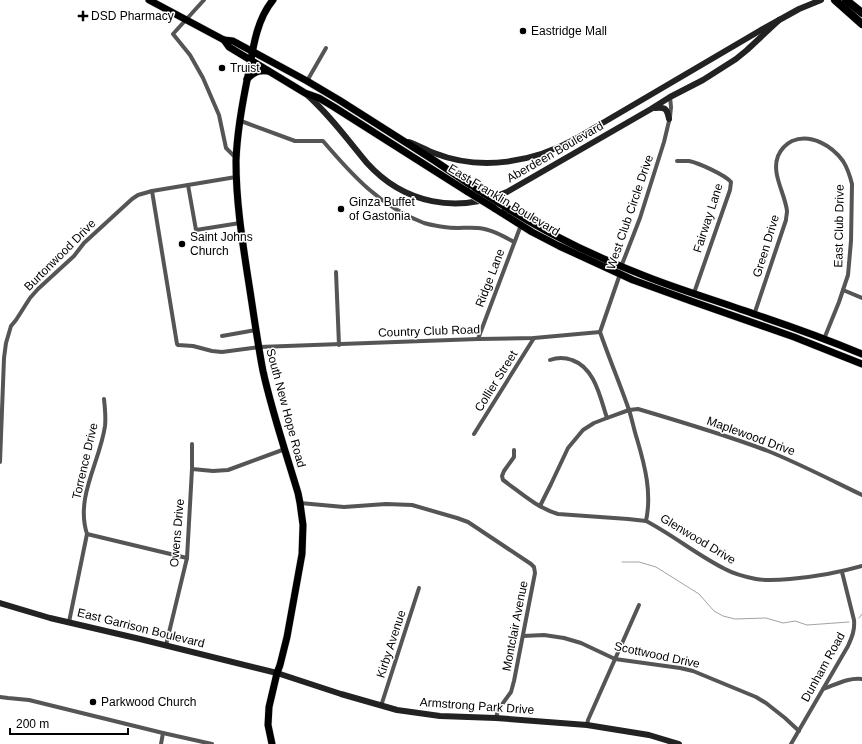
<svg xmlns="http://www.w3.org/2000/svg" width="862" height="744" viewBox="0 0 862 744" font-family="Helvetica,sans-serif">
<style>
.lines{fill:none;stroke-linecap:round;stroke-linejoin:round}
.stream{stroke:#a3a3a3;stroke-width:1}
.primary-casing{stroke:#dbdbdb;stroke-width:8}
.highway-casing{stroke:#dbdbdb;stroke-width:9}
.street{stroke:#555;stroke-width:4}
.secondary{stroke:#222;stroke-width:6}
.primary{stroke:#000;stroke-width:7}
.highway{stroke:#000;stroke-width:8}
.primary-bridge-casing{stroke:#dbdbdb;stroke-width:8;stroke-linecap:butt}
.primary-bridge{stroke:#000;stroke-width:7}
.poi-dot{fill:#000;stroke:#fff;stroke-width:1.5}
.labels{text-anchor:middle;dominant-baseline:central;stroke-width:3;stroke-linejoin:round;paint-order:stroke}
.poi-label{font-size:12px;fill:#000;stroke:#fff;text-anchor:start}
.street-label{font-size:12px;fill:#000;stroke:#fff}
</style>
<rect width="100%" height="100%" fill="#fff"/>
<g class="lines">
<g class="stream">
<path d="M622,562H639L656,567L699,594L714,611L723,616L735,619L766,618L783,623L795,621L807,625L849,622"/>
<path d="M859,618L862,614"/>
</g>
<g class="primary-casing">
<g id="primary">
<path d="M149,0L224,40L233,41L307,81L339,100L435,161L475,188"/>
<path d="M224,40L229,47L305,93L319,98L334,107L468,192"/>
<path d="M247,79C254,72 258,70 268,71"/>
<path d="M504,206C548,234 596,257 645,276C680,290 718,301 754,314C790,326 826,339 862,354"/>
<path d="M494,208L532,232L559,246L633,280L691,301L794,337L862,364"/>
<path d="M272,744L268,725L269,707L277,673L280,665L287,637L302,554L303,525L300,503L298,493C286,453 272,412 263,371C257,340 253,309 248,278C242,239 236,201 236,161C237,132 243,99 249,71C253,47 257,19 273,0"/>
</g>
</g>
<g class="highway-casing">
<g id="highway">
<path d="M835,0L862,24"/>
<path d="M846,0L862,13"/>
</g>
</g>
<g class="street">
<path d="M204,0L173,34L190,55L203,78L219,115L226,148L236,158"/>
<path d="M307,81L326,48"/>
<path d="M241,121L295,141H323C352,175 381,207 424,223C430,225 438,226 444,227C457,229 466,227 478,228C491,229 503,236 514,242"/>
<path d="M677,161C681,161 685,161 689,161C699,163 725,175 731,182L730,190L694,293"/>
<path d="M188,185L196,230L240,223"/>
<path d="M152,191L177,344L178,345L193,346L212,351L222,352L259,347L478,339L534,338L600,332"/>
<path d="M621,267L640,218L664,142L670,117L671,107L670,97"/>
<path d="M336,272L339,345"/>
<path d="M843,290L862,298"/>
<path d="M754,315L786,220C786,217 787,214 787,211C785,193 771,174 778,156C781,149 786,144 792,141C811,133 832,146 843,161C848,169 850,176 852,184L851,241L848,275L839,302L824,339"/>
<path d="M600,332C609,358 620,384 629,410C632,419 634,430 637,439C645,466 652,493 646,521C673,535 697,555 725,569C734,574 746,577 756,579C767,581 779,580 790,579C814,577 838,573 862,566"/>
<path d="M600,332L620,274"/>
<path d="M222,336L256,330"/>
<path d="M478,339L521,225"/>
<path d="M550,360C558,357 564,357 572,360C595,368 600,397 607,418"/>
<path d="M474,434L534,338"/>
<path d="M514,450V457L504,471L502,476L503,480C520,492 537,508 558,514L628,519L646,521"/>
<path d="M0,462L4,358L6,343L11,326L16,320L30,298L38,289L74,256L84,243L132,199L138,195L152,191L236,177"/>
<path d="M192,469L213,471L228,470L285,449"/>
<path d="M300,503L344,507L386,504L412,505L457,518L468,522L531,564L534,567L535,573L514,681L511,692L498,710L496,718"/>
<path d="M540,506L551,484L568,448L583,430L594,423L607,418L629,410L638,409C682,422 726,435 768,451C800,464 831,480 862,495"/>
<path d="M87,534L187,558"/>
<path d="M69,622L87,534C75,497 100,462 105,426C106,417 105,408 104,399"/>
<path d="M523,636L544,635L564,638L581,643L615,659L680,668L693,671L756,697L766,703L785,718L799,731"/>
<path d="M166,645L187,558L192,469V444"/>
<path d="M823,689C835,685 849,677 862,679"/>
<path d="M0,697L8,698L29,700L163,733L212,744"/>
<path d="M381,706L419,588"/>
<path d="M587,725L588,720L639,605"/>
<path d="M161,744L163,733"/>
<path d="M791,744L848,646C852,637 855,630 854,620L842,572"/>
</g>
<g class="secondary">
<path d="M306,94C329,114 347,139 367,163C404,204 457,214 507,192L651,109L670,97L703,80L736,59L747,50L779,20"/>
<path d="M655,108C665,107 667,108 669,119"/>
<path d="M409,142C418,145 426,150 434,153C482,172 534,162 577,138L761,30L799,9L821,0"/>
<path d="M0,603L50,618L140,639L277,673L341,694L397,710L440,716L496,718L587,725L649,735L679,744"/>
</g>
<use href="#primary" class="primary"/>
<use href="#highway" class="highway"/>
<g class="primary-bridge-casing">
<g id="primary-bridge">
<path d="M475,188L504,206"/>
<path d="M468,192L494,208"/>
</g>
</g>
<use href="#primary-bridge" class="primary-bridge"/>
</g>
<g class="poi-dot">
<path d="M81 10h4v4h4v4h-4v4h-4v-4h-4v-4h4z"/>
<circle cx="523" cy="31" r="4"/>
<circle cx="222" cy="68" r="4"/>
<circle cx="341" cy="209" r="4"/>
<circle cx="182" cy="244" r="4"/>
<circle cx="93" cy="702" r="4"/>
</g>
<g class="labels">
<g class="poi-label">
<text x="91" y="16">DSD Pharmacy</text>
<text x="531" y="31">Eastridge Mall</text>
<text x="230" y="68">Truist</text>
<text x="349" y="202">Ginza Buffet<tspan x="349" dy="14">of Gastonia</tspan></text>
<text x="190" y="237">Saint Johns<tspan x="190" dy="14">Church</tspan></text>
<text x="101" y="702">Parkwood Church</text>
</g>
<g class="street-label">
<text transform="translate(555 152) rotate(-30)">Aberdeen Boulevard</text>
<text transform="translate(504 200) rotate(31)">East Franklin Boulevard</text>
<text transform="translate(630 212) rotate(-71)">West Club Circle Drive</text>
<text transform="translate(708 218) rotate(-72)">Fairway Lane</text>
<text transform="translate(839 226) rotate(-89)">East Club Drive</text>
<text transform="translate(766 246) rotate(-73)">Green Drive</text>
<text transform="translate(60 255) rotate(-45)">Burtonwood Drive</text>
<text transform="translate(490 278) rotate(-69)">Ridge Lane</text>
<text transform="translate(429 331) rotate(-2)">Country Club Road</text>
<text transform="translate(496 381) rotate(-58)">Collier Street</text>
<text transform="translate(286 408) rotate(75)">South New Hope Road</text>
<text transform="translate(751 436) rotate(20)">Maplewood Drive</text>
<text transform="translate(85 461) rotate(-77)">Torrence Drive</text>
<text transform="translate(177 533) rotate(-85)">Owens Drive</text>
<text transform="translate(698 539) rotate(31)">Glenwood Drive</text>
<text transform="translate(515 626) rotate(-79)">Montclair Avenue</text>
<text transform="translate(141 628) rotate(14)">East Garrison Boulevard</text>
<text transform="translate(391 644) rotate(-72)">Kirby Avenue</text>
<text transform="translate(657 655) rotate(12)">Scottwood Drive</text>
<text transform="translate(823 667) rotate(-61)">Dunham Road</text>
<text transform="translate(477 706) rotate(4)">Armstrong Park Drive</text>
</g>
</g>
<path d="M10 728v6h118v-6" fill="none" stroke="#000000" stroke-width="2"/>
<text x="16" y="728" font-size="12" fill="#000000" stroke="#ffffff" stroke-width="3" paint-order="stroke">200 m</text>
</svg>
